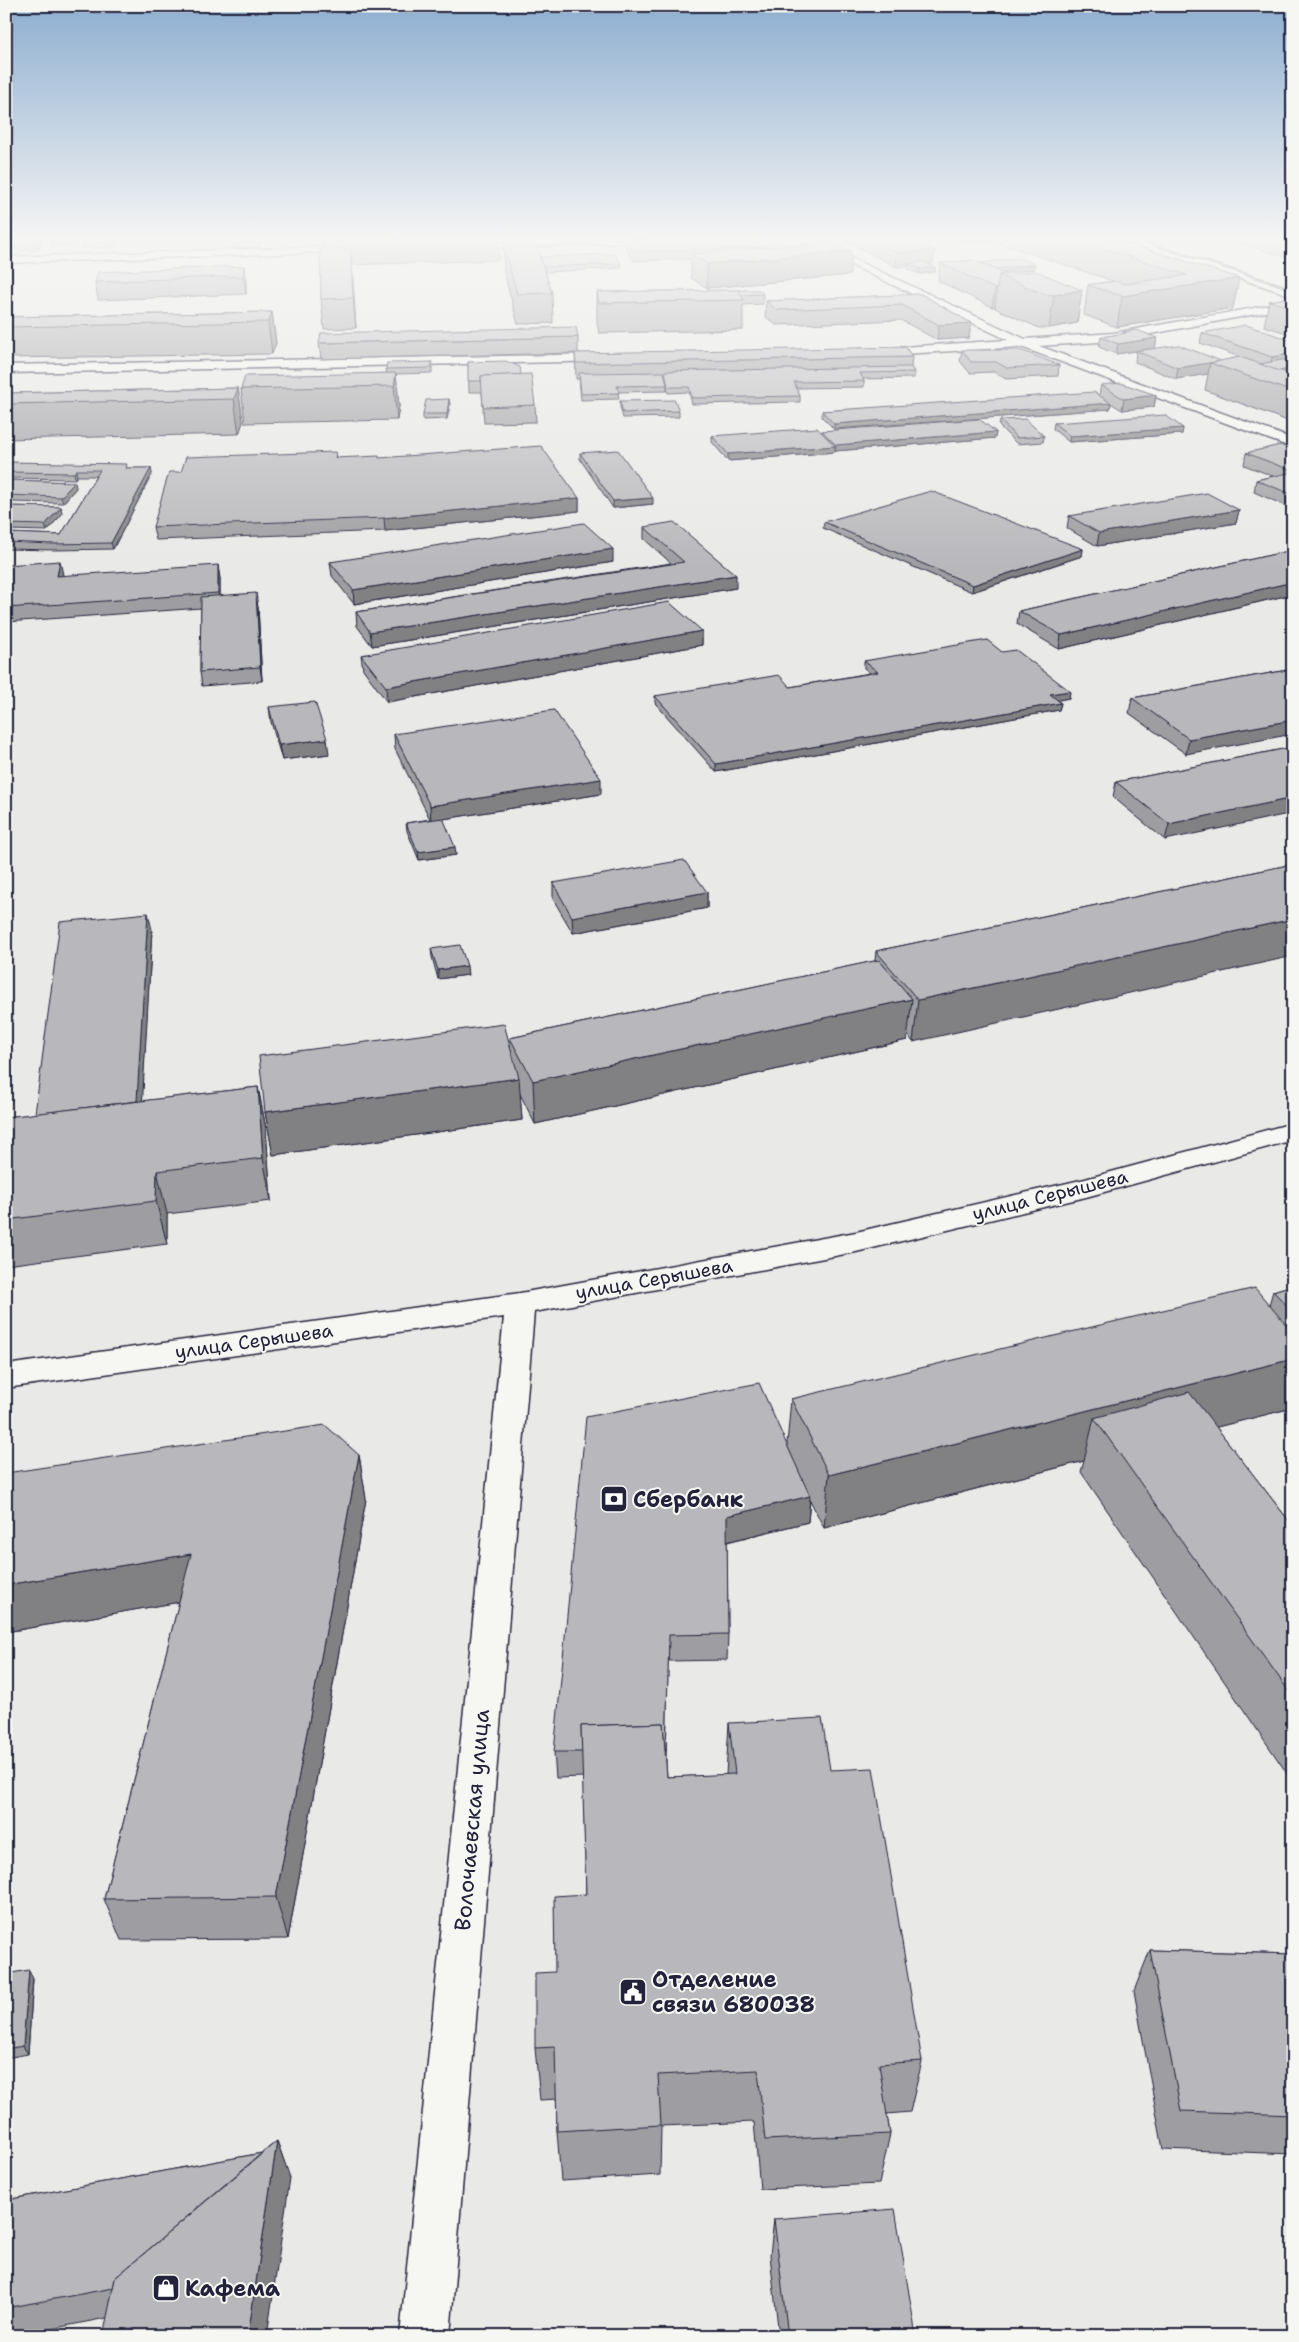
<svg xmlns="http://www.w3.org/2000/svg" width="1299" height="2342" viewBox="0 0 1299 2342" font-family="'Shantell Sans',sans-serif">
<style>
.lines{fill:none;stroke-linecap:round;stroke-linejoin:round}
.minor-casing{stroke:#22223b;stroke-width:3}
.tertiary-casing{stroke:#22223b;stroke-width:3}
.primary-casing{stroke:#22223b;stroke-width:3}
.minor{fill:#f6f6f2;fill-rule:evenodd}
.tertiary{fill:#f6f6f2;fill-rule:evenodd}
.primary{fill:#f6f6f2;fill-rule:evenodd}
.tram{stroke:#22223b;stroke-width:1}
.wall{fill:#9e9ea2;stroke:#22223b}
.shaded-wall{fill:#818184;stroke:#22223b}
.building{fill:#b8b8bc;stroke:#22223b}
.labels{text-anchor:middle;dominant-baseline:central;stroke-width:4;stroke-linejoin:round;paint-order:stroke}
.street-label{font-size:19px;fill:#22223b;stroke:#f6f6f2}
.near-poi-label{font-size:22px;font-weight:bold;fill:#22223b;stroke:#f6f6f2;text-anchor:start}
.near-street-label{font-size:22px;fill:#22223b;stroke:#f6f6f2}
</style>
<rect width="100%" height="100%" fill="#e9e9e7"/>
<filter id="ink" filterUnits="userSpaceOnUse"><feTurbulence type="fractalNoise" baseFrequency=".02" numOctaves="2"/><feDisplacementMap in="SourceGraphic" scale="10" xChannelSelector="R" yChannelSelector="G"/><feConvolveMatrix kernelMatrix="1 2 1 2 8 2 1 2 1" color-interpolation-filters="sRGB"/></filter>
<g filter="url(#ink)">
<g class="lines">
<g class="minor-casing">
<g id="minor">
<path d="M797,239H810L1025,339L1114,333L1293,301V307L1114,341L1039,346L1293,439V448L1021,347L869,356L867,353L869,350L873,349L1008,340Z"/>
<path d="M612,354L616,355L618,358L616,361L6,373V365Z"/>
</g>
</g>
<g class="tertiary-casing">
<g id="tertiary">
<path d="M570,239H651L646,242L460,249L455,246L460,243Z"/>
<path d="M1119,239H1134L1293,289V296Z"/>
<path d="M358,246L362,247V251L6,263V257Z"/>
</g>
</g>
<g class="primary-casing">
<path id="primary" d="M1293,1123V1140L1086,1197L856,1252L534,1312L450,2336H400L504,1317L6,1388V1365L520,1293L856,1232L1085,1179Z"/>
</g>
<use href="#minor" class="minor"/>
<use href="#tertiary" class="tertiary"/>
<use href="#primary" class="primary"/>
<path class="tram" d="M1132,239L1293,290"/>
</g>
<g class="wall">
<path d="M20,239H44L38,250L16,251L15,246Z"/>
<path d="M74,239L70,246L52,247L51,242Z"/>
<path d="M153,239H181L178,242L154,243Z"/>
<path d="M322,239H498L499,260L351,265L356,328L324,329L321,299L323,249Z"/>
<path d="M847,239H913L933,263L928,264L935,267V272L919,274L908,269V266L896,267L847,241Z"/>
<path d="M952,239H1113L1239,278L1233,308L1117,327L1084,315L1088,285L1113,281L990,240L964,243Z"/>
<path d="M1225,239H1293V259Z"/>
<path d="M626,240L791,246L850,275L707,288L691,278V259L634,261L626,249Z"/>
<path d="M119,242L113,248H81L80,243Z"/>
<path d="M261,242L260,247L232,248V243Z"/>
<path d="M503,245L540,257L621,264V268L545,272L552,293L553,323L518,324L504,273Z"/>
<path d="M940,263H981L1034,269L1002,273L1082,290L1077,323L1049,328H1039L995,308V307H992L938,281Z"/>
<path d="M244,266L246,284V294L98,300L95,282Z"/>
<path d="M739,290L763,294V304L743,305V330L599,333L597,322V292Z"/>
<path d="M921,294L971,323L969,338L937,340L901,320L776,325L765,316L766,301Z"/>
<path d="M1293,297V334H1290L1264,326L1269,301Z"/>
<path d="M272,312L276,343L272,354L6,358V317Z"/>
<path d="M1123,332L1157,338L1155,348L1221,361L1240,357L1200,343L1202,333L1293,341V423L1205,390L1208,374L1176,379L1135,362L1136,351L1116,354L1099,347L1101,337L1123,334Z"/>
<path d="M578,337V353L912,357L911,367L914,372V378L863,379L864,381V387L796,388L800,396V402L692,404L689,392L668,393L667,386V391L618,392L619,399L581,400L579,379H576L575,353L321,359L319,343Z"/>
<path d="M962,350L1059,365L1058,376L1006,379L994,372L970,373L960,361Z"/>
<path d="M432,362V373L396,374L399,406L397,420L245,423L241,389L387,373L386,369Z"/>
<path d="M468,362L521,375L535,405L536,422L484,423L482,392H469Z"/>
<path d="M1101,385L1156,395L1154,407L1122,410L1109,402L1111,403L1110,409L834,429L822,417V411L1099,395Z"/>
<path d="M238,388L243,422L239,434L6,439V393Z"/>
<path d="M449,399L450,405L447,419L423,420V414Z"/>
<path d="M620,401L679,411V417L623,418L620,407Z"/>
<path d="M1000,420L1044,436L1043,442L1017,444L999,426Z"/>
<path d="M1054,423L1183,428L1182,434L1069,442L1053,429Z"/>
<path d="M822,431L996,432L995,438L835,451V452L728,461L712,442V436L821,433Z"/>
<path d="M1293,450V505L1288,507L1254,492L1256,480L1273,476L1244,465L1246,453Z"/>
<path d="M336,452L337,458H379L579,498V511L385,531L156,540L153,527Z"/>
<path d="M580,453L653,504L613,508L580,459Z"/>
<path d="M6,462L128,468H151L152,474L113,549L54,550L6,549V533L61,535L96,476H77L75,479L6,478Z"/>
<path d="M6,480L75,482L76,488L63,503L6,502Z"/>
<path d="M6,506L61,507L62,514L47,531L6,530Z"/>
<path d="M1239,510L1236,523L1097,546L1067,528L1069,516Z"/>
<path d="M824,522L1083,549L1082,556L972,592L823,528Z"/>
<path d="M644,527L736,588L372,646L357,626L356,612L671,563L644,539Z"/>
<path d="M1293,550V594L1059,649L1017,624L1019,611Z"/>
<path d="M330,562H613L354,604L332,576Z"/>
<path d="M6,565L63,575V576L220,578V596L258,607L262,681L202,686L200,672L201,608L6,622Z"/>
<path d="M702,631V645L387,702L363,669L361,655Z"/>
<path d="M1002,652L1070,691L1069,698L1057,700L1061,703L1059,710L716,772L655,703V696L790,687L870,673L864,668V661Z"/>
<path d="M1293,669L1186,754L1129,713L1132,698Z"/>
<path d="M269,707L329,754L282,760L271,722Z"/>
<path d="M394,734L601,794L443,819L456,855L419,860L407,831L406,823L430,819L395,749Z"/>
<path d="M1293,747L1165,840L1113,797L1116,782Z"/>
<path d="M1293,864L913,1042L908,1035L907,1040L535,1124L520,1094L522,1120L273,1155L265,1112L510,1047V1038L875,961L876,951Z"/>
<path d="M553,883L707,892V908L573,933L553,899Z"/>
<path d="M152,930L142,1101L258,1087L266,1129L271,1201L167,1214V1244L6,1265V1117L35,1114Z"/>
<path d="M431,949L468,975L438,979L432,957Z"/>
<path d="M1293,1285V1405L1292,1408L1216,1427L1293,1526V1782L1081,1472L1084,1461L824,1528L810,1500L808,1522L727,1542L728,1634L727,1660L668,1661L666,1764L667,1777L726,1775L729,1723L830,1770L922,2061L910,2112L887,2114L890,2134L879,2184L760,2189L754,2122L661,2126L660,2175L561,2181L557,2131V2099L540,2100L535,2048L555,1972L586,1894L583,1777L556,1778L554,1752L787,1444L791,1399L1269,1305L1273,1291Z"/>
<path d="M359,1455L366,1499L288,1939L121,1940L104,1899L179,1602L6,1632V1473Z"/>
<path d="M1150,1950L1293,1954V2154L1163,2149L1134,1991Z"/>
<path d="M6,1974L33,1979L28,2054L6,2058Z"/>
<path d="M277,2141L290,2178L106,2318L15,2336H6V2200L262,2153Z"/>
<path d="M774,2219L916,2336H779L770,2255Z"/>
</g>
<g class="shaded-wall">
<path d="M41,239H44L38,250L37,245Z"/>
<path d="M71,239H74L70,246L69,242Z"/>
<path d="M117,239H118L119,242L113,248L112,243Z"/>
<path d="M965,239H990V240L964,243Z"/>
<path d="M350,248L353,276L356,328L353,298Z"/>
<path d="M935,250L933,263L912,265L908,264V266L896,267L897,253Z"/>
<path d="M851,251L850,275L707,288V264Z"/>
<path d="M1035,264L1034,269L995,274L996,269Z"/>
<path d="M244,266L246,284V294L243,276Z"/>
<path d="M935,267V272L919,274V269Z"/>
<path d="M1239,278L1233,308L1117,327L1122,296Z"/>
<path d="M995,289H997L995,307H992Z"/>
<path d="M1082,290L1077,323L1049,328L1054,295Z"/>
<path d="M272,312L276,343L272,354L268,322Z"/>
<path d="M1293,320V334H1290Z"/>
<path d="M971,323L969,338L937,340L939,325Z"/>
<path d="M1157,338L1155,348L1116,354L1118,344Z"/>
<path d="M1293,353V364L1270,368L1272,357Z"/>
<path d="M1210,363L1208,374L1176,379L1178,368Z"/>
<path d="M1293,368V384L1258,375Z"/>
<path d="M396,373L399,406L397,420L394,386Z"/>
<path d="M238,388L243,422L239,434L234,399Z"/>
<path d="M1156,395L1154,407L1122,410L1124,399Z"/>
<path d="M449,399L450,405L447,419V414Z"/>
<path d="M1111,403L1110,409L834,429V424Z"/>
<path d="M1183,428L1182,434L1069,442L1070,436Z"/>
<path d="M996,432L995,438L835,451L836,445Z"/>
<path d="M835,446V452L728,461V454Z"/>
<path d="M151,468L152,474L113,549L111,543Z"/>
<path d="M76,470L77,476L75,479L74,473Z"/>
<path d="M75,482L76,488L63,503L61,497Z"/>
<path d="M1291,494H1293V505L1288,507Z"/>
<path d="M579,498V511L385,531L384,518Z"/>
<path d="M653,498V504L613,508V501Z"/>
<path d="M61,507L62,514L47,531L45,525Z"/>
<path d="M1239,510L1236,523L1097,546L1099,533Z"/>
<path d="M613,549V562L354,604L353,590Z"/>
<path d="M1083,549L1082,556L972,592L973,585Z"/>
<path d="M60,561L63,575L60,590L57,576Z"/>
<path d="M218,565L220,578V606L218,593Z"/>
<path d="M736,575V588L372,646L370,632Z"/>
<path d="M1293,582V594L1059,649L1061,635Z"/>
<path d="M256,593L258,607L262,681L260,667Z"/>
<path d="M702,631V645L387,702L386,687Z"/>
<path d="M1070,691L1069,698L1049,702L1050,694Z"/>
<path d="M1061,703L1059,710L716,772V764Z"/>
<path d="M1293,720V734L1186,754L1189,739Z"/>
<path d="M327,739L329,754L282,760L279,745Z"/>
<path d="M601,779V794L431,821L430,806Z"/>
<path d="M1293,798V813L1165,840L1169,824Z"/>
<path d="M455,847L456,855L419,860L418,852Z"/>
<path d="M707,892V908L573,933L572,917Z"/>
<path d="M148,913L152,930L141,1127L136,1110Z"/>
<path d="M1293,919V956L913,1042L918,1000Z"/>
<path d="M467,966L468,975L438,979V970Z"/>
<path d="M912,999L907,1040L535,1124L533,1081Z"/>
<path d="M519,1078L522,1120L273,1155L265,1112Z"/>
<path d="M258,1087L266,1129L271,1201L263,1158Z"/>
<path d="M157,1171L167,1214V1244L156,1201Z"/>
<path d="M1293,1359V1405L1292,1408L1119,1452L1094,1418L1084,1461L824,1528L829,1475Z"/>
<path d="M359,1455L366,1499L288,1939L276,1897Z"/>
<path d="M810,1496L808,1522L726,1542L727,1516Z"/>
<path d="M191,1554L203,1598L6,1632V1585Z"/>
<path d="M29,1970L33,1979L28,2054L23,2046Z"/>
<path d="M277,2141L290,2178L267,2336H248Z"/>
</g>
<g class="building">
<path d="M20,239H41L37,245L15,246Z"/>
<path d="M53,239H71L69,242H51Z"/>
<path d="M85,239H117L112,243H80Z"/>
<path d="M233,239H260V243H232Z"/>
<path d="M322,239H445L322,242Z"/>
<path d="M660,239H784L791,246L634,252L626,240Z"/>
<path d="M869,239H913L935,250L897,253Z"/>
<path d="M1074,239H1113L1239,278L1122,296L1088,285L1115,281L1125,284L1187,275Z"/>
<path d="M833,242L851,251L707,264L691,254Z"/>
<path d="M536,244L552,293L517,294L503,245Z"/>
<path d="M350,248L353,298L321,299L320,249Z"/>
<path d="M615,254L621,264L543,267L540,257Z"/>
<path d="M1019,258L1035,264L996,269L981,263Z"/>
<path d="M973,260L1005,274L999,275L997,289H995L940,263Z"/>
<path d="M924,262L935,267L919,269L908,264Z"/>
<path d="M244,266L243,276L95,282L98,272Z"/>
<path d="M1036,271L1082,290L1054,295L1043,294L999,275Z"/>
<path d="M739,290L744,300L599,303L597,292Z"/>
<path d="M739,290H760L763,294L741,295Z"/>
<path d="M921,294L971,323L939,325L902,305L777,310L766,301Z"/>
<path d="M1293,297V308L1269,301Z"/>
<path d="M272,312L268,322L6,327V317Z"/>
<path d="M1246,325L1293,341V353L1272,357L1202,333Z"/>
<path d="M576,327L578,337L319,343L321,333Z"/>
<path d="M1137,330L1157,338L1118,344L1101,337L1126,333L1123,332Z"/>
<path d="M1179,345L1221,361L1178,368L1136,351Z"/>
<path d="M906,347L912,357L576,363L575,353Z"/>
<path d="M962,350H1020L1059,365L1007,368L996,362H971Z"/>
<path d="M1240,357L1293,375V392L1210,363Z"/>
<path d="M1293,358V368L1279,371L1260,364Z"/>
<path d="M506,361L520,367L521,375L481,376V381H468V362Z"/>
<path d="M432,362V368L386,369L387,363Z"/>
<path d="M911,367L914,372L860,373L864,381L794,382L800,396L692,398L689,387H668L665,371Z"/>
<path d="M664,372L667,385L617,386L619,393L581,394L579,373Z"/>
<path d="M396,373L394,386L241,389L245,376Z"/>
<path d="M531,374L535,405L483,407L481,376Z"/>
<path d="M1121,383L1156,395L1124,399L1101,385Z"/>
<path d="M238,388L234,399L6,404V393Z"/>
<path d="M1094,392L1111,403L834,424L822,411Z"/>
<path d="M449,399L447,414H423L426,400Z"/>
<path d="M675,400L679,411L623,413L620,401Z"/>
<path d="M1165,415L1183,428L1070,436L1054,423Z"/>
<path d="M979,419L996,432L836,445L822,431Z"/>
<path d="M1025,419L1044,436L1017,438L1000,420Z"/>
<path d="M817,428L835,446L728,454L712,436Z"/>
<path d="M1280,445L1293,450V471L1246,453Z"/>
<path d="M541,446L579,498L384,518L153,527L169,472H181L186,457L336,452L335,458L379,456V458Z"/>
<path d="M618,450L653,498L613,501L580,453Z"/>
<path d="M6,462L127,464L126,468H151L111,543L53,544L6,542V533L61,535L100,470H76L74,473L6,472Z"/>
<path d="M1293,472V494H1291L1256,480Z"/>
<path d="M6,480L75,482L61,497L6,495Z"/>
<path d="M931,491L1083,549L973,585L824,522Z"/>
<path d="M1207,493L1239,510L1099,533L1069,516Z"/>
<path d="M6,506L61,507L45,525L6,524Z"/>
<path d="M674,522L736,575L370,632L356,612L684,562L644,527Z"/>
<path d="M584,523L613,549L353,590L330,562Z"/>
<path d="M1293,550V582L1061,635L1019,611Z"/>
<path d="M60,561L57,576L218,565V593L6,608V565Z"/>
<path d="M256,593L260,667L200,672L201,597Z"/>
<path d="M669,602L702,631L386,687L361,655Z"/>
<path d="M987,640L1002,652L1016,650L1070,691L1050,694L1061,703L716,764L655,696L779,675L790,687L878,672L864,661Z"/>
<path d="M1293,669V720L1189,739L1132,698Z"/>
<path d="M315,702L327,739L279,745L269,707Z"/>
<path d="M554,710L601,779L430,806L394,734Z"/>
<path d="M1293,747V798L1169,824L1116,782Z"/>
<path d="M443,818L455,847L418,852L406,823Z"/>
<path d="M684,860L707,892L572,917L553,883Z"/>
<path d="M1293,864V919L918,1000L876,951Z"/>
<path d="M148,913L137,1101L35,1114L60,922Z"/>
<path d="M460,945L467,966L438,970L431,949Z"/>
<path d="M879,960L912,999L533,1081L510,1038Z"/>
<path d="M504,1024L519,1078L265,1112L259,1056Z"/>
<path d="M258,1087L263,1158L157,1171L156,1201L6,1220V1117Z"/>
<path d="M1293,1285V1312L1273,1291Z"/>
<path d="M1255,1288L1293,1333V1359L829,1475L791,1399Z"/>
<path d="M759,1383L810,1496L727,1516L728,1634L669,1635L666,1751H665L663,1723L581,1726L582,1752H554L586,1417Z"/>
<path d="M1189,1392L1293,1526V1697L1094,1418Z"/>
<path d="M325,1425L359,1455L276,1897L104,1899L191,1554L6,1585V1473Z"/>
<path d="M822,1718L830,1770L873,1768L922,2061L879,2064L890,2134L765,2140L758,2070L658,2075L661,2125L557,2131L555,2047L535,2048V1973L555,1972L554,1896L586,1894L581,1726L663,1723L667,1777L735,1774L729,1723Z"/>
<path d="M1150,1950L1293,1954V2115L1181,2111Z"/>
<path d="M29,1970L23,2046L6,2049V1974Z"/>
<path d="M277,2141L248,2336H103L115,2278Z"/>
<path d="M262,2153L115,2278L113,2288L6,2308V2200Z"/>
<path d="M895,2209L916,2336H788L774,2219Z"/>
</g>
</g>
<linearGradient id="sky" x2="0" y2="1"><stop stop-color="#8daed0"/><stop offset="0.42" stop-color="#f5f5f4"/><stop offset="1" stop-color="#f5f5f4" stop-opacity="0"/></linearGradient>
<rect width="1299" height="567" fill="url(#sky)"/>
<defs>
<g id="bank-square" transform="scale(1.4375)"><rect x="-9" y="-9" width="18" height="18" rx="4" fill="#22223b" stroke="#f6f6f2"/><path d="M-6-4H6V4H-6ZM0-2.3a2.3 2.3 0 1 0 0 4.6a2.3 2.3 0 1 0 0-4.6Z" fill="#fff"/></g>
<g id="civic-square" transform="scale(1.4375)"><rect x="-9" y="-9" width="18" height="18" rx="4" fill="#22223b" stroke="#f6f6f2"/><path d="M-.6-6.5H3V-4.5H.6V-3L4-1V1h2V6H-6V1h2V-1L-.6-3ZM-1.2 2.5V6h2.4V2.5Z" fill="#fff"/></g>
<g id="shop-square" transform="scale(1.4375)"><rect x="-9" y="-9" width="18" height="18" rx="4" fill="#22223b" stroke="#f6f6f2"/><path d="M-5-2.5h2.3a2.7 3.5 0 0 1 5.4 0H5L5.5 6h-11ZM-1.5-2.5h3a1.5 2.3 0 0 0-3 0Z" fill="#fff"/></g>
</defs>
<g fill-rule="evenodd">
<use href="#bank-square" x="614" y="1499"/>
<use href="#civic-square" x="633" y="1992"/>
<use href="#shop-square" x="166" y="2288"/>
</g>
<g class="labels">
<g class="street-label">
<text transform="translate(1050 1195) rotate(-14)">улица Серышева</text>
<text transform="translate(654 1279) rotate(-10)">улица Серышева</text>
<text transform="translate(254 1341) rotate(-8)">улица Серышева</text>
</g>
<g class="near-poi-label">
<text x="633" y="1499">Сбербанк</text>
<text x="652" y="1979">Отделение<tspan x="652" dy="25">связи 680038</tspan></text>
<text x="185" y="2288">Кафема</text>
</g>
<g class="near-street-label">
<text transform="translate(472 1820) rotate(-85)">Волочаевская улица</text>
</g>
</g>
<rect width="1299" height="2342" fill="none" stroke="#f6f6f2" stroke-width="25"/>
<rect x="12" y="12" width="1274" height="2317" fill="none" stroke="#22223b" stroke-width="2" filter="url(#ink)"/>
</svg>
